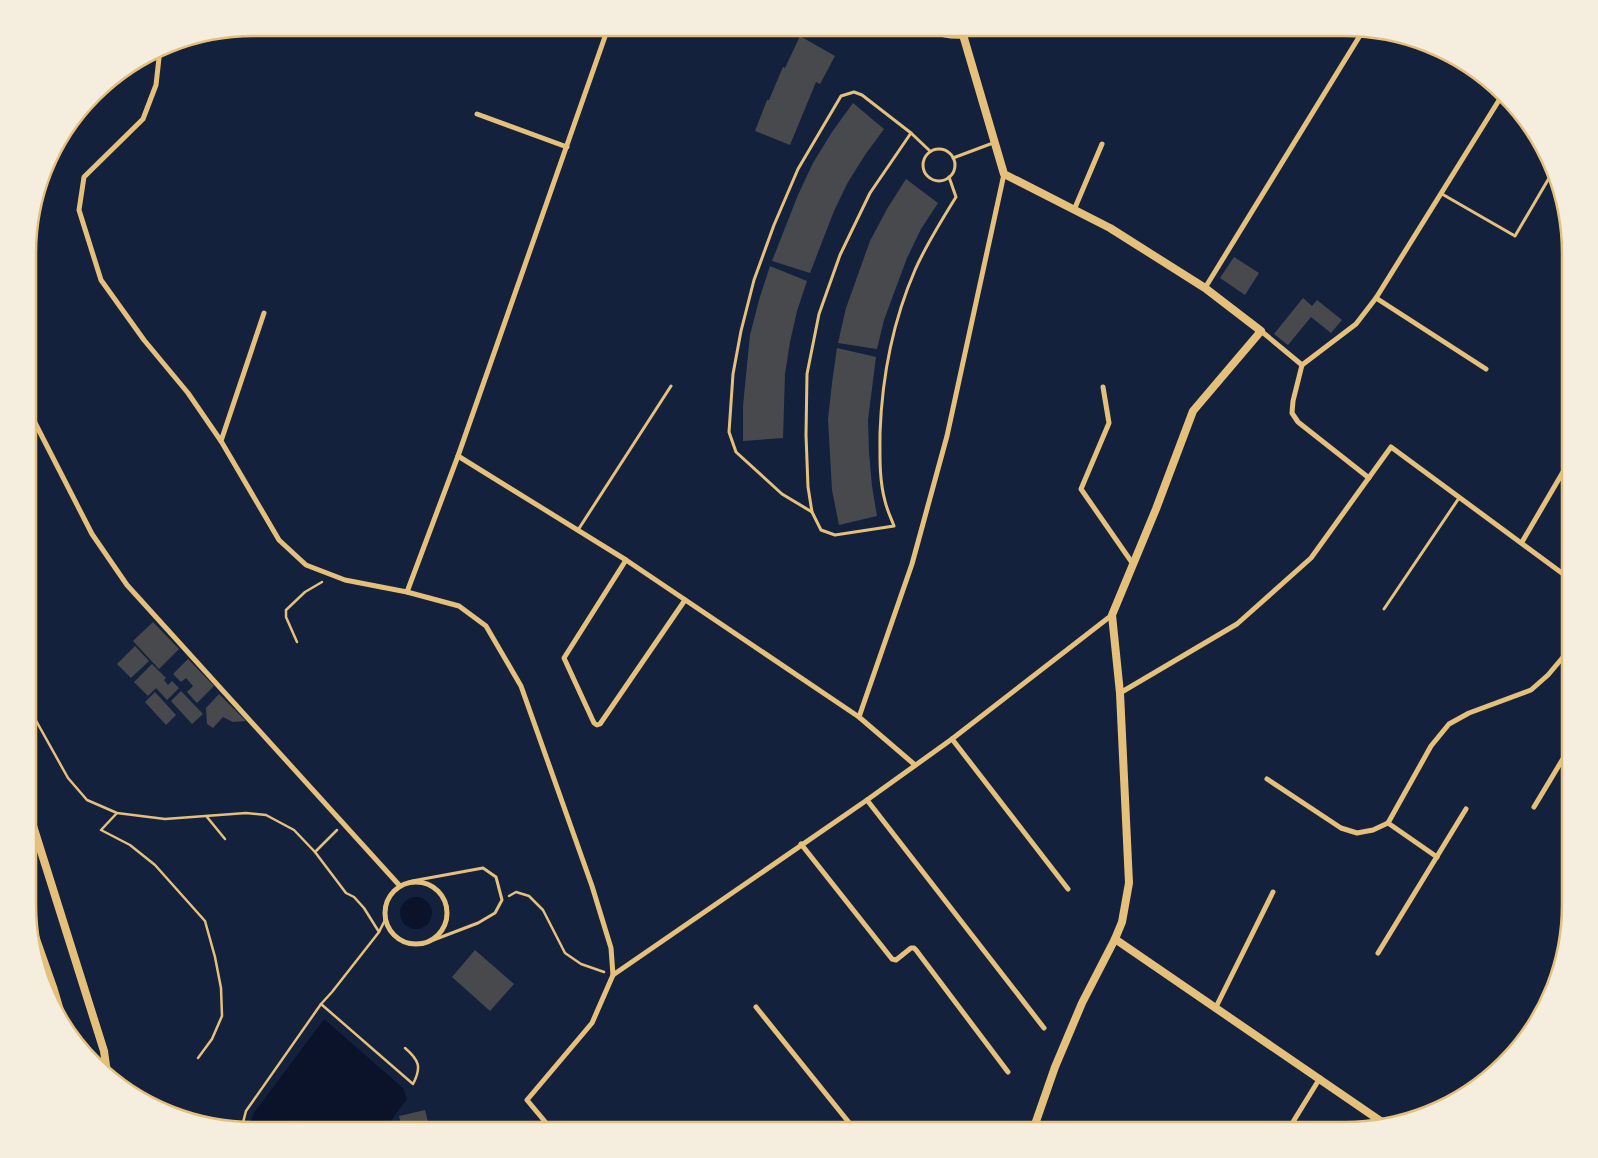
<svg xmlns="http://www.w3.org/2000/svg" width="1598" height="1158" viewBox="0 0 1598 1158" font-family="'Alegreya Sans',sans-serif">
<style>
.water{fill:#0b132b}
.building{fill:#48494c}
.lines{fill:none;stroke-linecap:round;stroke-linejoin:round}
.path{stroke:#e5c07b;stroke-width:2.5}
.service{stroke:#e5c07b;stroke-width:3}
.minor{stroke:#e5c07b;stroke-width:5}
.tertiary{stroke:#e5c07b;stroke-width:8}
.rim{fill:none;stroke:#e5c07b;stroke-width:2.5}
</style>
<rect width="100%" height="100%" fill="#14213d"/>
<g class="water">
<circle cx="416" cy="913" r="16"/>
<path d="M324,1019L403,1088L407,1099L384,1130H311C307,1119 297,1120 287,1121L280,1130H249L253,1114Z"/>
</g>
<g class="building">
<path d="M800,36L835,56L820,84L816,82L790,145L755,131L767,100H769L783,67L785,68Z"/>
<path d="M853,103L884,129L865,155L848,182L834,211L810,273L772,261L798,195L813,163L832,132Z"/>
<path d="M906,179L938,203L921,229L907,258L884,320L877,349L838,343L846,308L870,241L887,209Z"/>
<path d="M1234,257L1259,273L1245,295L1220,278Z"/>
<path d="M770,266L807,281L797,311L790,342L785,374L783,438L743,441V406L750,335L759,300Z"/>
<path d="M1303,298L1312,306L1317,300L1342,320L1331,333L1311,317L1288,345L1274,334Z"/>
<path d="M837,348L876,357L868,420L869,452L872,486L877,516L839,525L832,490L828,419L832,383Z"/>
<path d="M153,622L179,649L159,669L133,641Z"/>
<path d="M135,646L149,661L131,678L117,664Z"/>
<path d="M188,659L214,686L197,703L187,692L193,686L186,678L181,682L173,674Z"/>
<path d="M152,664L166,678L164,680L168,685L172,681L179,688L167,700L156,688L148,696L134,682Z"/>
<path d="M181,691L203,714L192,724L171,701Z"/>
<path d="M155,692L176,715L166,725L145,702Z"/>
<path d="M219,694L246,721L233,722L223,717L213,728L207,724L206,708Z"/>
<path d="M475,950L514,984L490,1011L452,977Z"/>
<path d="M425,1110L430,1130H392L402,1127L399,1116Z"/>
</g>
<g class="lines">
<g class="path">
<path d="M297,642L286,617V610L305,592L322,582"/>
<path d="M29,708L68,778L87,800L117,813L165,819L246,813L266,815L294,830L315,852L346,893L354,897L364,908L379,932L332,992L321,1004L246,1111L241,1130"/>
<path d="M117,813L101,830L130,845L155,865L205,921L215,957L221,988L222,1016L212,1039L198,1058"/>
<path d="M207,817L225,839"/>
<path d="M315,852L337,830"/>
<path d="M509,896L516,892L529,896L543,910L565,953L581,964L604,972"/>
<path d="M379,932L385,920"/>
<path d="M321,1004L413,1084C422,1067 419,1060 405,1048"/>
</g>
<g class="service">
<path d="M911,133L870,193L840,255L819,314L807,374L806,435L808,487L812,512L821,530L835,535L894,526C891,518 887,510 885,501C879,479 880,456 880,433C882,377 893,321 915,270C926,245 941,221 956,197L949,177"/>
<circle cx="939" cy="165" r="16"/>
<path d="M953,158L993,143"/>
<path d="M1442,194L1515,236L1552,173"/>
<path d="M812,512L782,494L736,452L729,432L733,374L741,331L754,280L774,225L798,169L841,96L854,92L862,95L911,133L930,151"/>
<path d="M578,530L671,386"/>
<path d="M1384,609L1459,498"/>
<path d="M412,881L483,868L496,877L502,900L495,913L478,923L423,944"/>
</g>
<g class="minor">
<path d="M928,28C940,35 949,37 964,36L971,28"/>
<path d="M160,49L156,85L143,119L84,177L79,210L101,280L144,340L188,393L221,441L279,540L306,565L345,580L407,592L459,606L486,626L521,686L592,886L611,948L613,975L592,1023L527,1100L552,1130"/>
<path d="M477,114L567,147"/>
<path d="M1074,210L1102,144"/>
<path d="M1205,288L1364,29"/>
<path d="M1376,298L1486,369"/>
<path d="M1261,331L1302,365"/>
<path d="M1302,365L1356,324L1376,298L1501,97"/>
<path d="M1302,365L1293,401L1292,413L1298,422L1369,478"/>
<path d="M1103,387L1109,423L1081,489L1133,564"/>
<path d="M29,411L92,534L127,585L400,886"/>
<path d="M221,441L264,313"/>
<path d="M458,456L626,560L859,717L915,765"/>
<path d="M1522,542L1570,460"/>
<path d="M626,560L564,658L594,723L597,725L600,724L685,600"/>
<path d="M407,592L458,456L608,28"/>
<path d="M1120,693L1237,624L1311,558L1391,447L1570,579"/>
<path d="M859,717L912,564L947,436L1004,174"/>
<path d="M952,739L1068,889"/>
<path d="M1267,779L1341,828L1357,833L1373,830L1388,823L1431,746L1449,724L1469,713L1531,690L1548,675L1564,656L1570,645"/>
<path d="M867,800L1044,1028"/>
<path d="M1534,807L1570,747"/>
<path d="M1388,823L1437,857"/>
<path d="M801,844L892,959L896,960L911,948H914L916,950L1008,1072"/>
<circle cx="416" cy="913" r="31"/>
<path d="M1569,885L1570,882"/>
<path d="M1378,953L1466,809"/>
<path d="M613,975L867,800L952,739L1112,615"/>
<path d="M756,1007L855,1130"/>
<path d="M1216,1007L1273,892"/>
<path d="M1288,1130L1320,1078"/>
</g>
<g class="tertiary">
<path d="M961,28L1004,174L1110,228L1205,288L1261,331L1193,411L1156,509L1112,615L1120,693L1129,883L1122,922L1115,939L1082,1003L1055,1067L1033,1130"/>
<path d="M29,813L104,1051L107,1073"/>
<path d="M29,919L53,987L64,1024"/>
<path d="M1115,939L1382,1122"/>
</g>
</g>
<path d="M0 0H1598V1158H0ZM253 36H1345A217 217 0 0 1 1562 253V905A217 217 0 0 1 1345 1122H253A217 217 0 0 1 36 905V253A217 217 0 0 1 253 36Z" fill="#f5edde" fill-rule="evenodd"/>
<path class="rim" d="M253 36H1345A217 217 0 0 1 1562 253V905A217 217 0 0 1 1345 1122H253A217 217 0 0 1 36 905V253A217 217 0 0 1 253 36Z"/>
</svg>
